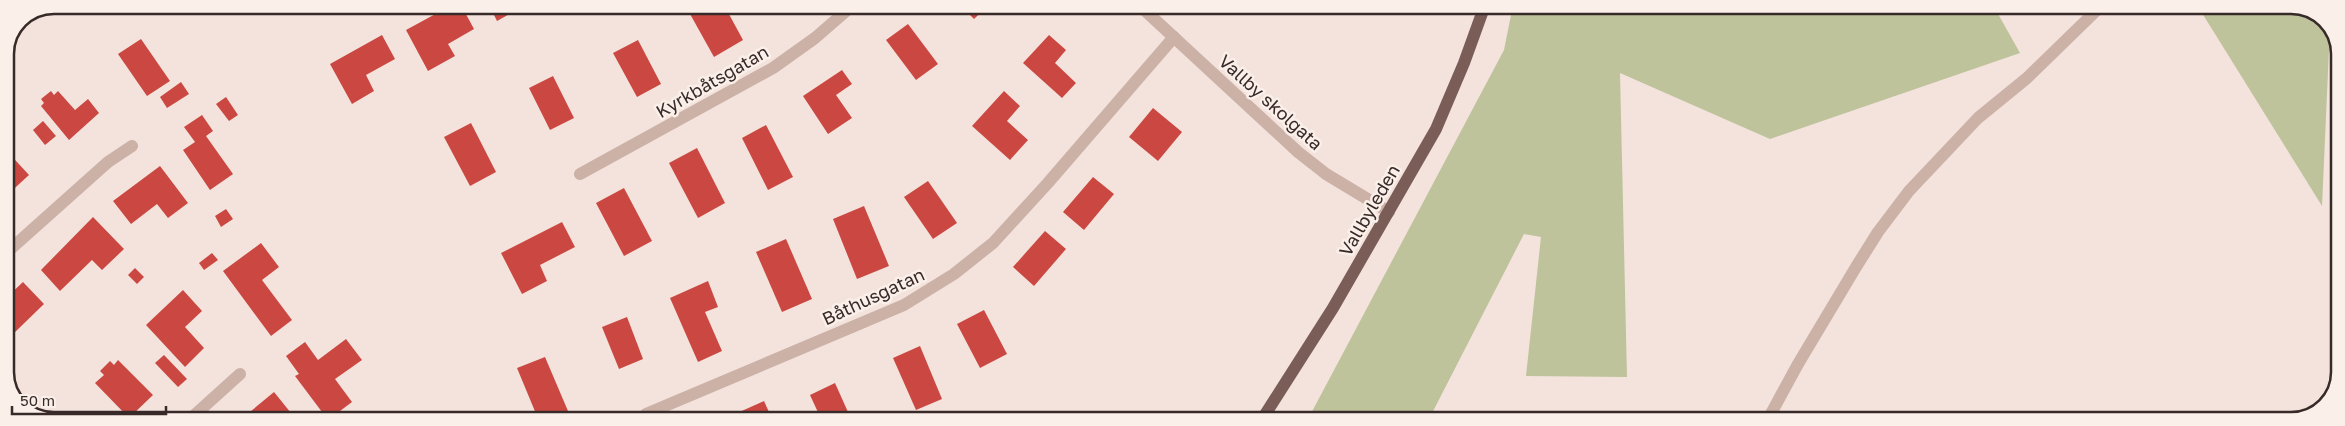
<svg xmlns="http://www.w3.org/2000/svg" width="2345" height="426" viewBox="0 0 2345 426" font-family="'Golos Text',sans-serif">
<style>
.green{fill:#bec39b}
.building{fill:#cb4842}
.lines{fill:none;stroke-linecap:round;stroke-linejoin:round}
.minor{stroke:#ccb1a7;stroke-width:12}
.major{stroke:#7b5d58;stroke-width:12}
.labels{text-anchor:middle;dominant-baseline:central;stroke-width:5;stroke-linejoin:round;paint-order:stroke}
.street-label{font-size:18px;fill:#382a28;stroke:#faefe9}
.rim{fill:none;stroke:#382a28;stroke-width:2.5}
</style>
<rect width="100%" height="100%" fill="#f3e3dc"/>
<g class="green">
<path d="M1513,5H1993L2020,53L1770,139L1620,73L1627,377L1526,376L1541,237L1524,234L1428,421H1307L1504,50Z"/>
<path d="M2197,5H2298L2326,19L2330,27L2322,206Z"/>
</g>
<g class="building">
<path d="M452,5H461L474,29L448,44L455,56L428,71L406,30Z"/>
<path d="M489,5H512L515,11L497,21Z"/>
<path d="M685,5H724L743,40L714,57Z"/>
<path d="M960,5H989L974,19Z"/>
<path d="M908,24L938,64L916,80L886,40Z"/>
<path d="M382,35L395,59L366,75L374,91L352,104L330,64Z"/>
<path d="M1049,35L1066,50L1055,63L1076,83L1062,98L1023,63Z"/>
<path d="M141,39L170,81L147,96L118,54Z"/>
<path d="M638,40L661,84L637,97L613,53Z"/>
<path d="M842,70L852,84L836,95L852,118L828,134L803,96Z"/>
<path d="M553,76L574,118L550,130L529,88Z"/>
<path d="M181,82L189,94L167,108L160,97Z"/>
<path d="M51,91L54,95L58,91L75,110L88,99L99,113L69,140L41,106L44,103L41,99Z"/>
<path d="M1004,91L1020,106L1007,121L1028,140L1010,160L972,126Z"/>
<path d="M226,97L238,115L229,121L216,104Z"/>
<path d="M1153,108L1182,132L1158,161L1129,137Z"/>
<path d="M202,115L213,131L206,136L233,174L210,190L183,150L195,142L184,127Z"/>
<path d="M43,121L56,136L45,145L33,130Z"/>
<path d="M471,123L496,172L470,186L444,137Z"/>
<path d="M766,125L793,177L768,190L742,138Z"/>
<path d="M697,148L725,203L698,218L669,163Z"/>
<path d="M5,149L29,175L5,197Z"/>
<path d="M160,166L188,203L168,218L157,204L131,224L113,201Z"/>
<path d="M1093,177L1114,194L1084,230L1063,212Z"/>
<path d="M928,181L957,223L933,239L904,197Z"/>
<path d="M624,188L652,241L624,256L596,203Z"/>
<path d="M864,206L889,266L857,279L833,219Z"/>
<path d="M226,209L233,219L221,227L215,216Z"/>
<path d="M93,217L124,249L102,270L92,260L60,291L41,270Z"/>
<path d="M562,222L575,247L540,265L547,281L522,294L501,253Z"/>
<path d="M1045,231L1066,249L1034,286L1013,267Z"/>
<path d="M786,239L812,299L782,312L756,252Z"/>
<path d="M261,243L279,267L262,280L292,320L271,336L223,271Z"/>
<path d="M212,253L218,260L204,270L199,263Z"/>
<path d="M135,268L144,277L137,284L128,275Z"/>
<path d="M708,281L718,307L705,312L722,351L698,362L670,298Z"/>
<path d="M23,282L44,304L12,335L15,338L5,347V299Z"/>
<path d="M183,290L202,311L185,327L204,348L185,367L146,325Z"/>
<path d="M984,310L1007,354L980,368L957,324Z"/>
<path d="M627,317L643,359L619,369L602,327Z"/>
<path d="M346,339L362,360L335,379L352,402L328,420L295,376L299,374L286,356L305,342L318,360Z"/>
<path d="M920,346L942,399L916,410L893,358Z"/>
<path d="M164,355L187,379L178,387L155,363Z"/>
<path d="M545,357L568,411L539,421L517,368Z"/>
<path d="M118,360L153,395L129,418L95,383L104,375L100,371L110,361L114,365Z"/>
<path d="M835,383L852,421H822L810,395Z"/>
<path d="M274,392L291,413L282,421H239Z"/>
<path d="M764,401L773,421H738L735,414Z"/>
</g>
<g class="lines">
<g class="minor">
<path d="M1139,5L1298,152L1326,174L1389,212"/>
<path d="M580,174L773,68L815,38L853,5"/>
<path d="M5,254L108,162L132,146"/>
<path d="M646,414L904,305L954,274L993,243L1047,184L1174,37"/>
<path d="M188,421L240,374"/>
<path d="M1767,421L1798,364L1856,267L1878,232L1909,191L1978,118L2027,78L2102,5"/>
</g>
<path class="major" d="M1261,421L1333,308L1436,129L1464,63L1485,5"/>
</g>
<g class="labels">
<g class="street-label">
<text transform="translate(712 81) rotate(-30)">Kyrkbåtsgatan</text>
<text transform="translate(1271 102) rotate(42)">Vallby skolgata</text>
<text transform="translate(1369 210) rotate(-60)">Vallbyleden</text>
<text transform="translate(873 296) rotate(-25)">Båthusgatan</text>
</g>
</g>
<path d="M0 0H2345V426H0ZM54 14H2291A40 40 0 0 1 2331 54V372A40 40 0 0 1 2291 412H54A40 40 0 0 1 14 372V54A40 40 0 0 1 54 14Z" fill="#faefe9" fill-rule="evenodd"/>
<path class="rim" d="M54 14H2291A40 40 0 0 1 2331 54V372A40 40 0 0 1 2291 412H54A40 40 0 0 1 14 372V54A40 40 0 0 1 54 14Z"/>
<path d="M12 406v8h154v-8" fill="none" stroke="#382a28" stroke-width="2.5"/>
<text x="20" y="406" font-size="15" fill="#382a28" stroke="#faefe9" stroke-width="4" paint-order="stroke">50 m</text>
</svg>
